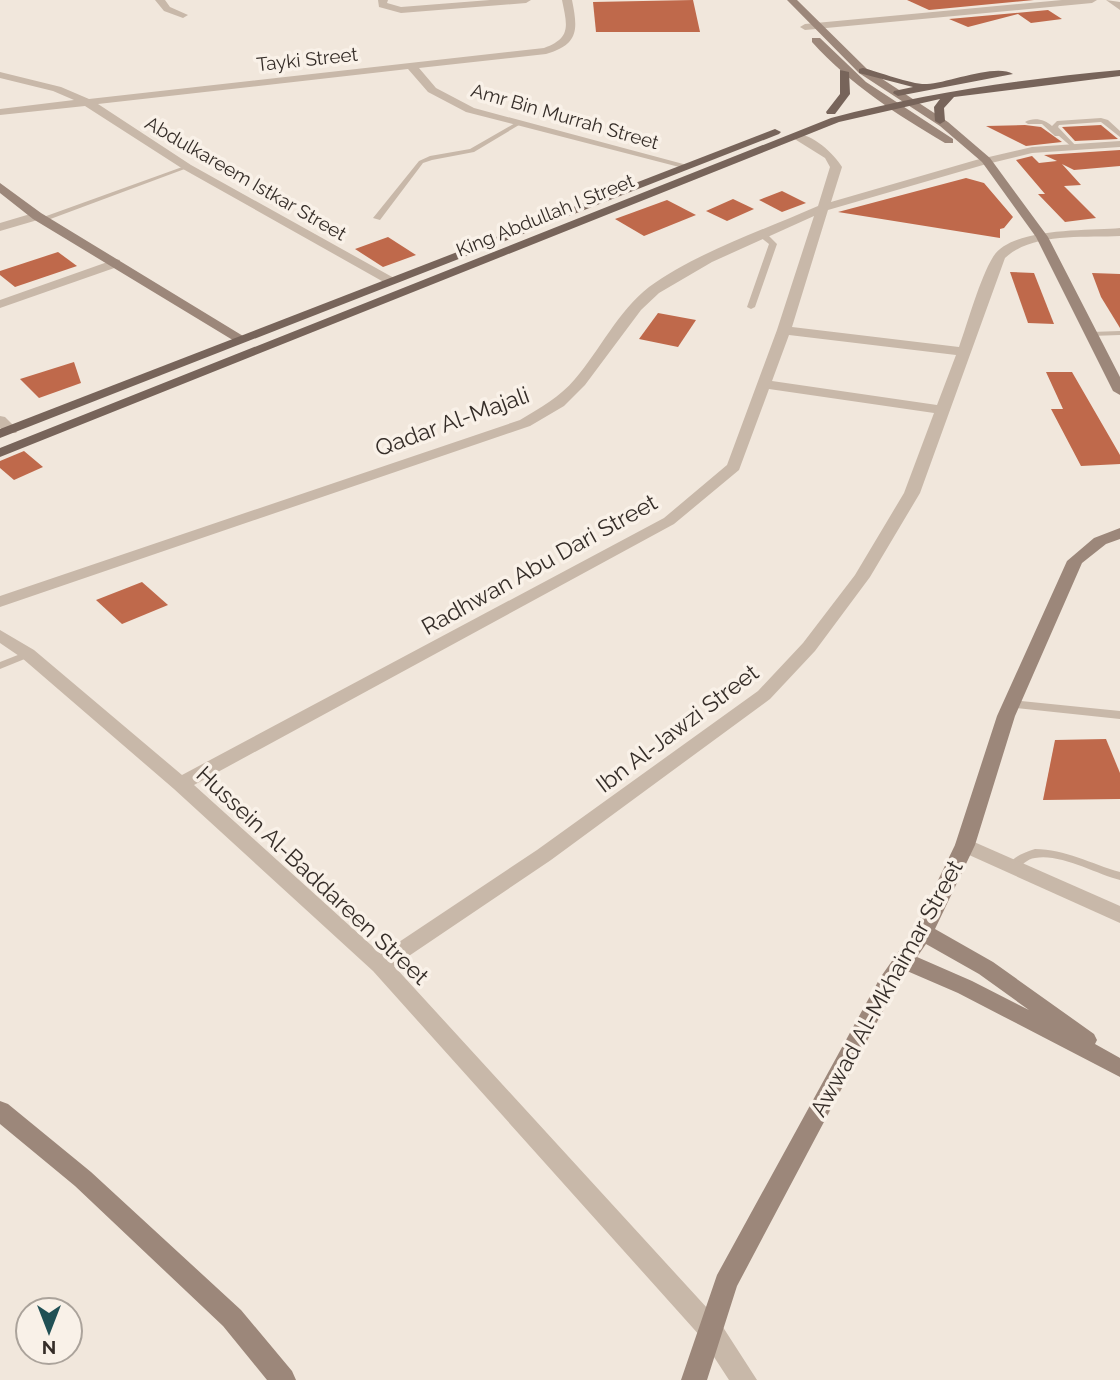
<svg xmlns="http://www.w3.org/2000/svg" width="1120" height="1380" viewBox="0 0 1120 1380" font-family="Raleway,sans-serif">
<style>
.building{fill:#bf694b}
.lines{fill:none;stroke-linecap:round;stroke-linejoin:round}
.lane{fill:#c8b8a9;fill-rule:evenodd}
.street{fill:#c8b8a9;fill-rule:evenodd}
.secondary{fill:#9c877a;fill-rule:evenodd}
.primary{fill:#77645a;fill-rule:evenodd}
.labels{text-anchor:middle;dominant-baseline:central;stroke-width:7;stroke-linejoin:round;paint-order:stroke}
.far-street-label{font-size:19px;fill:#352d28;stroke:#f9f1e8}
.street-label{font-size:23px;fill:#352d28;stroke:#f9f1e8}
</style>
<rect width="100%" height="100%" fill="#f1e7dc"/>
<g class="building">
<path d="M693,0L700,32H596L593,2Z"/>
<path d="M907,0H1034L929,10Z"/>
<path d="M1048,10L1062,19L1031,23L1018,14L968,27L949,19Z"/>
<path d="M1025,125L1041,127L1062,142L1026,146L986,126Z"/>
<path d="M1101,125L1118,139L1075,141L1062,127Z"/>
<path d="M1120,150V166L1074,170L1062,164L1081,185L1064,186L1096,218L1065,222L1038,194H1045L1016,160L1032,156L1039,163L1057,161L1044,155Z"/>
<path d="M966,178L984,183L1013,217L1004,228L1000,229V238L838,212Z"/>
<path d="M782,191L806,203L782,212L759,200Z"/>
<path d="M733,199L754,209L727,221L706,211Z"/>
<path d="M667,200L696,215L644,236L615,219Z"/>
<path d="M388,237L416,255L383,267L355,249Z"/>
<path d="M58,252L77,266L15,287L0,275V271Z"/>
<path d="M1010,272L1034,273L1054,324L1028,323Z"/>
<path d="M1092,273L1120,274V328L1101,297Z"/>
<path d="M658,313L696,320L678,347L639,339Z"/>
<path d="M74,362L81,383L39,398L20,379Z"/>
<path d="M1046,372H1072L1120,455V464L1081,466L1051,409H1063Z"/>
<path d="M24,451L43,467L14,480L0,468V461Z"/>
<path d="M142,582L168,605L122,624L96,600Z"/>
<path d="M1106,739L1120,773V799L1043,800L1055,740Z"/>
</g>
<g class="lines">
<g class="lane">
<path d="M1101,118L1108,120L1120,131V137L1101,122L1059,125L1058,127L1076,146L1073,148L1059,136H1055L1042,124H1028L1025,122C1033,117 1045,119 1052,126L1057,121Z"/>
<path d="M517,122L519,123V125L474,152L432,160L423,163L380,220L373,218L419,161L430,156L470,149Z"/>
<path d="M185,166L190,167L45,221L38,219Z"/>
<path d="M759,232H765L777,244L755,307L751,309L747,307L769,244L759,236Z"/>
<path d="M1120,331V335L1091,336L1087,334L1091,332Z"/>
<path d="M28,651L33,654L32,656L0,669V662Z"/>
<path d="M1010,700L1120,711V719L1006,707L1005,704Z"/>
<path d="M1035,849C1065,849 1091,864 1120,872V880C1096,874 1060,853 1035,858C1027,859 1022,865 1017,870H1009L1007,867C1014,856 1023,853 1035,849Z"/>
</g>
<g class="street">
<path d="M155,0H165L170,7L188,15L183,18L164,11Z"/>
<path d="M378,0H388L387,3L401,7L490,0H531L526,3L401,13L379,7Z"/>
<path d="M562,0H572C578,30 579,44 546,54L419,68L436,88L474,108L687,165V169L466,112L428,92L408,69L98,104L191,165L394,278L395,281L389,285L183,169L85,106L0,115V109L74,100L53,91L0,78V72L61,87L89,99L544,48C572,38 567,25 562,0Z"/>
<path d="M1062,0H1097L1092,3L805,30L800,27L805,24Z"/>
<path d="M1106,0L1120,2V10Z"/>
<path d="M793,134C811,132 833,153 842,167L831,202L976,160L1032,147L1120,141V147L1032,153L983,165L828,210L792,327L959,347C968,322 980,278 993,257C1011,227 1088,231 1120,228V236C1083,238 1033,232 1005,258L920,493L870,577L815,651L770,699L551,860L394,966L719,1321L757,1380H729L701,1337L373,971L174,789L22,658L0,643V630L34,650L182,775L664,518L727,465L777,330L814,216L712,262L659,293L641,310L585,385L564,406L530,426L0,607V596L520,420C540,408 560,397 575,379C600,350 618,311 649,287C697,252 764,230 818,206L830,167L825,158L793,138ZM789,335L956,355L937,405L772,381ZM769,389L934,413L904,493L855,575L803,643L758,691L537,850L381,954L194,785L674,524L739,470Z"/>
<path d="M37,212L41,213V219L0,231V223Z"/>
<path d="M116,259L120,260V266L0,308V300Z"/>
<path d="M0,416L5,417L18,430L16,433H6L0,428Z"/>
<path d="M965,838L1120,906V923L958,850L955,845L958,840Z"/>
</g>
<g class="secondary">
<path d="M787,0H797L867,69L948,122L990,158L1048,237L1120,377V395L1113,391L1036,237L982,162L940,126L859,73Z"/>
<path d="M812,38H820L866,82L953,139V143H945C896,114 851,85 812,42Z"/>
<path d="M0,183L41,213L248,339L241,343L236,342L33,219L0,193Z"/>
<path d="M1120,528V539L1106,544L1082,563L1015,716L975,845L935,929L993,962L1094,1034L1097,1040L1095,1044L1120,1058V1077L958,993L907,971L894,990L737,1286L707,1380H681L717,1275L880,978L915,928L955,845L997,716L1067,561L1094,538ZM926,944L979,974L1029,1010L972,981L917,957Z"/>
<path d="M0,1101L8,1104L91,1172L241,1310L292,1371L296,1380H267L223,1326L75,1186L0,1124Z"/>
</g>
<g class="primary">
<path d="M863,68C880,72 912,85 927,84C948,83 996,63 1013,74L898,96L893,93L894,91L913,87L859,73V69Z"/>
<path d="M840,70L849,72L850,94L835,114H827L826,112L840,94Z"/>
<path d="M1120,70V76L954,97L944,108L945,121L940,124L935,121L934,107L940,99L839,122L0,457V448L831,118C926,93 1022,79 1120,70Z"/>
<path d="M775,129L781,132L779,134L0,438V429Z"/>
</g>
</g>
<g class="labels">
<g class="far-street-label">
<text transform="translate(307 59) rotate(-6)">Tayki Street</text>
<text transform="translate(565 116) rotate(16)">Amr Bin Murrah Street</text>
<text transform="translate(246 178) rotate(30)">Abdulkareem Istkar Street</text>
<text transform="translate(545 215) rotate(-22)">King Abdullah I Street</text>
</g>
<g class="street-label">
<text transform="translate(452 421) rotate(-20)">Qadar Al-Majali</text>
<text transform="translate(539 564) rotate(-29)">Radhwan Abu Dari Street</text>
<text transform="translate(677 728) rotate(-37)">Ibn Al-Jawzi Street</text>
<text transform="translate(313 875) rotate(43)">Hussein Al-Baddareen Street</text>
<text transform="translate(886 988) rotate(-61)">Awwad Al-Mkhaimar Street</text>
</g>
</g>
<g transform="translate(49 1331) rotate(180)"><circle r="33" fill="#f9f1e8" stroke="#aba39b" stroke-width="2"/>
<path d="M0-5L12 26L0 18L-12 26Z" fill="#205055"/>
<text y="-10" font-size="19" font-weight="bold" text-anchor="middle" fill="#352d28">N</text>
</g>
</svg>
